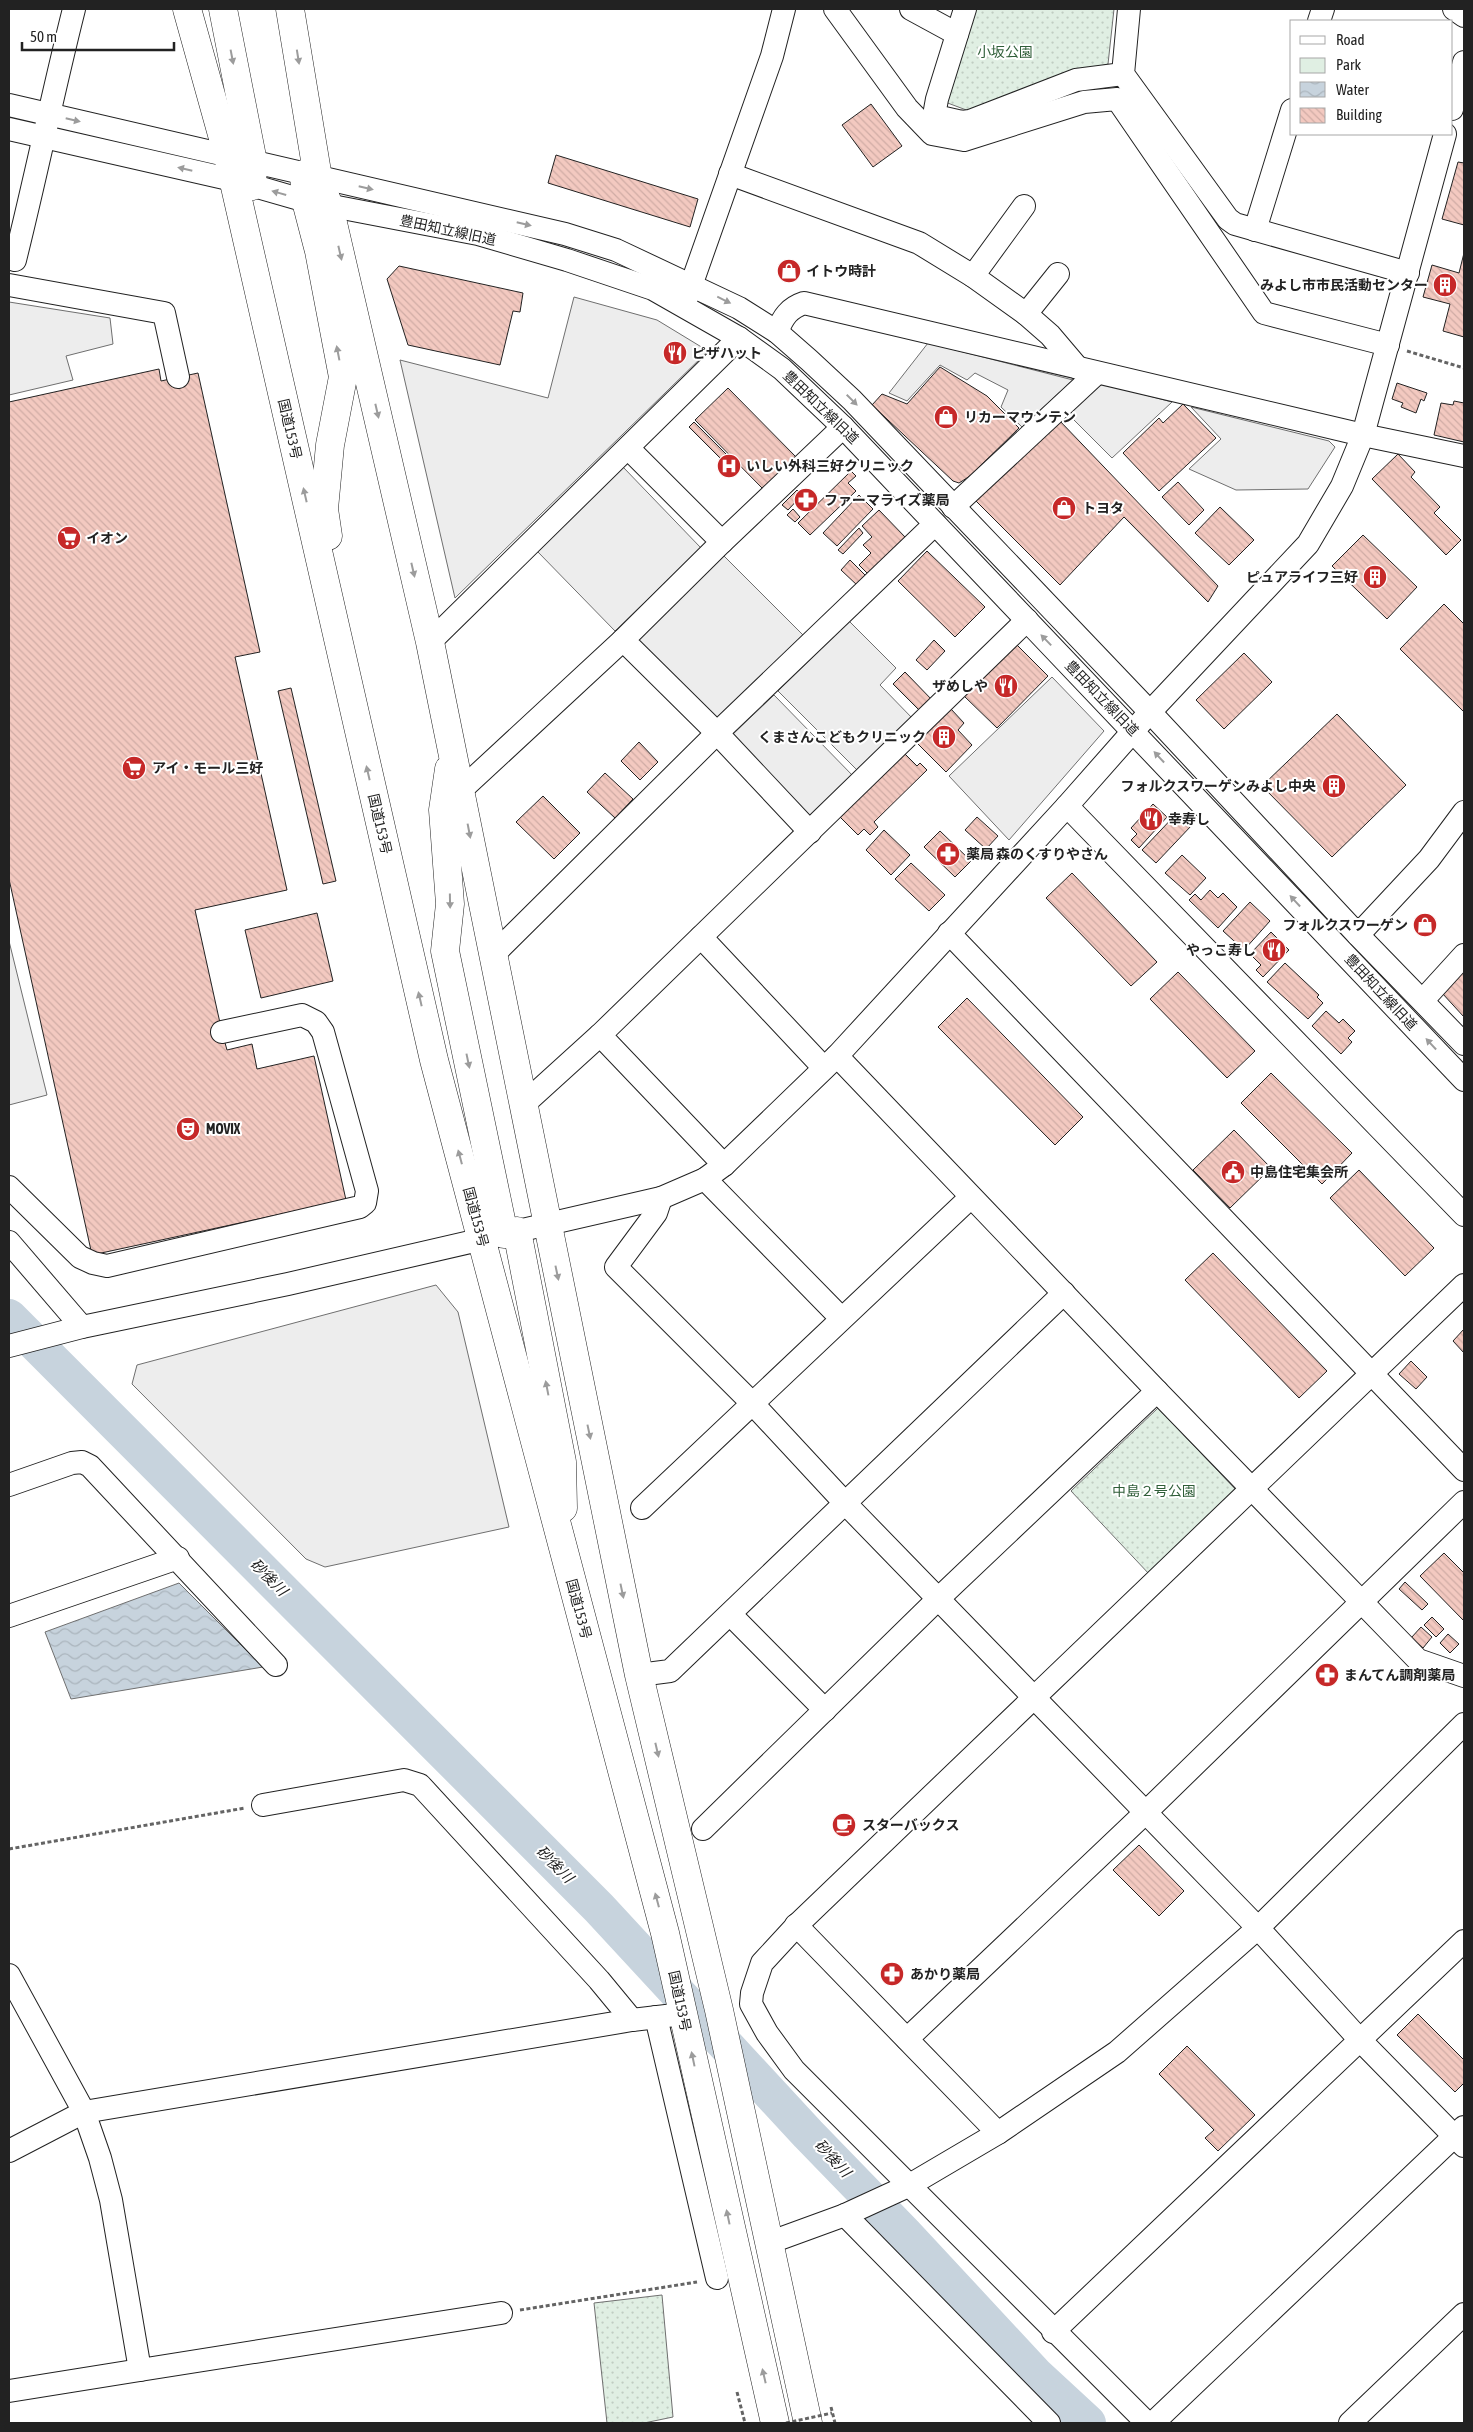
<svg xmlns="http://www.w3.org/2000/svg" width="1473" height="2432" viewBox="0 0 1473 2432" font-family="'Asap Condensed','Noto Sans JP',sans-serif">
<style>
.green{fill:url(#green-dots);stroke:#6f6f6f}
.parking{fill:#ededed;stroke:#6f6f6f}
.water{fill:url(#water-waves);stroke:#6f6f6f}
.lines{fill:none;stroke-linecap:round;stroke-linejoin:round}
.river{stroke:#c7d3dd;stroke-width:36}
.building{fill:url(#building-back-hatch);stroke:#222}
.minor-casing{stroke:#222;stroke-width:24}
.highway-casing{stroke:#222;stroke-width:29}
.path{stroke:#646464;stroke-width:3;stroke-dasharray:4 2.5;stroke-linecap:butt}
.minor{stroke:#fff;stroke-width:22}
.highway{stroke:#fff;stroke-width:28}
.path-bridge{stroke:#646464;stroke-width:3;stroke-dasharray:4 2.5;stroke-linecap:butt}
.oneway{fill:#9c9c9c}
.labels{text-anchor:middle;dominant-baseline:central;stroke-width:4;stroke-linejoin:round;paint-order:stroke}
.park-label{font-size:14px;fill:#2f5e38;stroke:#fff}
.street-label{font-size:14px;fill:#222;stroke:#fff}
.poi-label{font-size:14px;font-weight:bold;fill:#222;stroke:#fff;text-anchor:start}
.water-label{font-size:15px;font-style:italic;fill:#222;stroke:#fff}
</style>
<defs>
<pattern id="green-dots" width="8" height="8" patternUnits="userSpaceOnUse" patternTransform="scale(1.25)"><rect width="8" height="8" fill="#e0efe3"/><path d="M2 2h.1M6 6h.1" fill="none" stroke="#c0cdc2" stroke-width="1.8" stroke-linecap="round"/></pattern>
<pattern id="water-waves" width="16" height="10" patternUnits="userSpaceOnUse" patternTransform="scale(1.25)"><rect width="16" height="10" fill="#c7d3dd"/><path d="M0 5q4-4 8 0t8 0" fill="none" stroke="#abb5bd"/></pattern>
<pattern id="building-back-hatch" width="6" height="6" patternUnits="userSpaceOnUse" patternTransform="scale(1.25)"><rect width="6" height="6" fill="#f3c9c0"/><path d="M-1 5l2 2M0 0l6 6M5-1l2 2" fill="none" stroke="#d0aca5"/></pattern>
</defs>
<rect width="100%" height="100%" fill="#fff"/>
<g class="green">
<path d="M973,9H1114L1108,64L1069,75L969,111L945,102Z"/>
<path d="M1158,1408L1238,1492L1150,1575L1071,1491Z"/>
<path d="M662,2295L673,2417L644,2423H607L594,2303Z"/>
</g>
<g class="parking">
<path d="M574,297L657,320L708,351L455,598L400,360L548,398Z"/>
<path d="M9,302L110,318L113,344L66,356L73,380L9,395Z"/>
<path d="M928,343L1073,380L1022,427L1001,407L1008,390L975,373L967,380L940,365L907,401L889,393Z"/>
<path d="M1100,383L1172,402L1112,458L1068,414Z"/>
<path d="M1191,407L1329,441L1335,447L1308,489L1236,490L1189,469L1221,439Z"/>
<path d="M623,467L701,548L615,631L537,551Z"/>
<path d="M723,555L804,636L719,720L638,639Z"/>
<path d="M849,621L896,668L880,685L914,720L860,773L778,691Z"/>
<path d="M1052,677L1104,731L1009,840L949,776Z"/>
<path d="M774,695L855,778L812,819L731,736Z"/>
<path d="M9,941L47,1095L9,1105Z"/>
<path d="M436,1285L458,1312L509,1527L325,1567L306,1559L132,1384L137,1365Z"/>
</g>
<path class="water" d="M179,1583L263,1667L71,1699L45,1632Z"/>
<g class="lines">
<path class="river" d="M9,1317L599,1908L808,2134L905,2234L1036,2375L1088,2423"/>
</g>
<g class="building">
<path d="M871,104L902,146L873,167L842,125Z"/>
<path d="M556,155L698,199L690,227L548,183Z"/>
<path d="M1458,162L1464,163V225L1442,219Z"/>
<path d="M1464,253V337L1443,331L1450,304L1423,297L1432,265L1459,273Z"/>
<path d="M399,266L523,293L520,312L513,311L500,365L408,345L387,279Z"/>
<path d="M940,367L987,396L1019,428L970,476L959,483L953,481L872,405L882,394L907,404Z"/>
<path d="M159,369L161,381L198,373L260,652L235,657L287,890L195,910L222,1032L227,1050L252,1044L257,1069L314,1056L346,1200L92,1255L9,879V402Z"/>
<path d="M1397,383L1427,393L1424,401L1421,399L1416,413L1401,407L1403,403L1392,399Z"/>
<path d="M728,388L797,458L764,490L695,420Z"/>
<path d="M1454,401L1464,403V442L1434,435L1441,403L1453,405Z"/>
<path d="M1183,404L1216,438L1159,491L1123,453L1159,418L1163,423Z"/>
<path d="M1059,420L1218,586L1208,602L1124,517L1060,585L975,500Z"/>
<path d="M694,422L727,455L722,460L689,427Z"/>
<path d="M1398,454L1415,472L1411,477L1440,507L1434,513L1461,540L1446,555L1372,479Z"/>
<path d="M851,471L856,476L848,483L856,491L810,535L798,523Z"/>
<path d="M1178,482L1204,510L1189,525L1162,497Z"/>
<path d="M797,490L802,495L788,510L782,505Z"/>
<path d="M859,495L873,509L837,546L823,533Z"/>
<path d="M1220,507L1254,540L1229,565L1195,533Z"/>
<path d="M793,509L800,517L795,522L787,515Z"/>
<path d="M879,510L906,538L868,574L859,565L871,553L863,545L872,537L862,526Z"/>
<path d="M859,528L863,533L843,554L838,550Z"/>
<path d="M1363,535L1417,587L1387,619L1332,566Z"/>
<path d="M927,551L985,607L955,637L898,581Z"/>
<path d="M850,560L867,577L858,586L841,570Z"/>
<path d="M1444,604L1464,624V712L1400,649Z"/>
<path d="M934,640L945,651L927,670L916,660Z"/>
<path d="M1016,644L1048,676L997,728L964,696Z"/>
<path d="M1244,653L1272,682L1224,729L1196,700Z"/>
<path d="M905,672L934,702L922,713L893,684Z"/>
<path d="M291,688L336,881L323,884L278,691Z"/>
<path d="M951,709L964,723L958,730L972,745L946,772L917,743Z"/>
<path d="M1337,714L1406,785L1332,857L1262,786Z"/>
<path d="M639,742L658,762L640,780L621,761Z"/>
<path d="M904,753L917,766L920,763L927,770L874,822L878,827L870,835L864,829L858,835L840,817Z"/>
<path d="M605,773L633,799L615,818L587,792Z"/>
<path d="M543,796L580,833L554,859L516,822Z"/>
<path d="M1153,804L1167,817L1139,848L1131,840L1137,834L1131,828Z"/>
<path d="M1178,812L1192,825L1156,863L1142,850Z"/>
<path d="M977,817L998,836L986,849L965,830Z"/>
<path d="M884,830L910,855L891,875L866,850Z"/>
<path d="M940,831L971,861L955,877L924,847Z"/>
<path d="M1182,855L1206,878L1190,895L1165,873Z"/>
<path d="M911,863L945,895L929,911L895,879Z"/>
<path d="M1072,873L1157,962L1131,986L1046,898Z"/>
<path d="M1210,890L1218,898L1223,893L1237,907L1218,928L1189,900L1195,894L1201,900Z"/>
<path d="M1250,902L1270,921L1244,950L1223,931Z"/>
<path d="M317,913L333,981L261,998L245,930Z"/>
<path d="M1271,932L1289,950L1263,977L1256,970L1261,965L1250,954Z"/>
<path d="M1285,963L1319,995L1317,997L1323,1003L1308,1019L1267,982Z"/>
<path d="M1178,972L1255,1051L1227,1078L1150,999Z"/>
<path d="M1463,972L1464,974V1017L1442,993Z"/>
<path d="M967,998L1083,1117L1055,1145L938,1027Z"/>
<path d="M1326,1011L1339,1023L1343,1019L1355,1031L1348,1038L1352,1042L1341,1054L1312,1026Z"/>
<path d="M1271,1073L1352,1153L1322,1184L1241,1103Z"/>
<path d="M1234,1130L1271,1168L1230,1208L1193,1170Z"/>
<path d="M1359,1170L1434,1248L1405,1276L1330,1198Z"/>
<path d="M1213,1253L1327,1371L1299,1398L1185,1280Z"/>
<path d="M1464,1329V1353L1453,1341Z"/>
<path d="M1411,1361L1427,1377L1416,1389L1399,1374Z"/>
<path d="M1444,1553L1464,1573V1621L1420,1576Z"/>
<path d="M1405,1582L1428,1604L1422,1610L1399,1589Z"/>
<path d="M1432,1617L1444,1629L1436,1637L1424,1625Z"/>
<path d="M1421,1627L1432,1637L1423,1648L1411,1638Z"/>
<path d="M1448,1634L1459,1644L1450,1653L1440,1643Z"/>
<path d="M1139,1845L1184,1891L1159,1916L1113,1870Z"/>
<path d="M1418,2014L1464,2060V2083L1455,2092L1397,2035Z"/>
<path d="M1187,2046L1255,2115L1218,2151L1205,2138L1214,2130L1159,2074Z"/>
</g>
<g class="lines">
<g class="minor-casing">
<g id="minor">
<path d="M835,9L907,108L932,134L964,140L1084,102L1117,99L1264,313L1388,345"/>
<path d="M911,9L957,34"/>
<path d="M965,9L937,99L935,110L940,117L962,122L970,121L1076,80L1123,74"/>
<path d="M1129,9L1123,74L1228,219L1235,224L1408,273"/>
<path d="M1454,9L1464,16"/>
<path d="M1319,21L1323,9"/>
<path d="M9,105L565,234L616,250L739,308L777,332L809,360L852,400L1150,712L1358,935L1464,1044"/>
<path d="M1452,109L1464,62"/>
<path d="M9,129L233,180L306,201L478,234L567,260L653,289L739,338L782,369L843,427L1464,1080"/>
<path d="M730,174L919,243L973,276L1026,314L1058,274"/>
<path d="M1255,230L1292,110"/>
<path d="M15,260C36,176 53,92 74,9"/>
<path d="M973,276L1024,206"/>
<path d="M9,285L164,313L178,377"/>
<path d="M687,297L772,56L784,9"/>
<path d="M1026,314L1050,335L1078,368"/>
<path d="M777,332C783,317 789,308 804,303L1363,435L1464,456"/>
<path d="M629,449L722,542L623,640L717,733L810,832"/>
<path d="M953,507L1097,373"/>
<path d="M722,542L843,427"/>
<path d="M430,642L739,338"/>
<path d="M460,791L623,640"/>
<path d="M1067,806L1464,1215"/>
<path d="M949,933L1464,1470"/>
<path d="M1358,935L1429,859L1464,812"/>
<path d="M701,937L824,1068"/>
<path d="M493,955L717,733L935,524"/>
<path d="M1423,1000L1464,955"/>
<path d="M837,1056L1157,1391L1418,1660L1464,1676"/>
<path d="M524,1104L600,1035"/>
<path d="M724,1165L600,1035L1027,620"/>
<path d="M705,1179L841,1318"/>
<path d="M9,1187L80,1257L93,1263L107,1266L360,1207L365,1203L367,1191L323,1032L316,1022L302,1015L222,1032"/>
<path d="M661,1198L656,1213L616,1267L753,1404L845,1503L1258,1928L1360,2040L1464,2146"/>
<path d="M9,1242L82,1327"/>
<path d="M9,1346L82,1327L288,1284L661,1198L705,1179L724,1165L837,1056L1067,806L1150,712L1308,544L1342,486L1363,435L1445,134"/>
<path d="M9,1485L72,1463L82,1462L90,1466L276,1665"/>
<path d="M642,1508L971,1197"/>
<path d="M731,1615L825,1710"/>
<path d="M9,1616L178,1558"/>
<path d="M639,1675L670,1671L1064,1293"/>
<path d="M263,1805L404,1780L420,1785L599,1980L632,2020"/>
<path d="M703,1829L938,1599L1157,1391"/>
<path d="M796,1925L998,2133"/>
<path d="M9,1975L84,2112L100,2158L111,2200L140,2370L501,2313"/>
<path d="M656,2017L717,2278"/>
<path d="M907,2039L1145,1813L1464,1502"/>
<path d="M9,2151L84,2112L632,2020L683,2014"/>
<path d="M845,2215L1049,2423"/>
<path d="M771,2242L845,2215L908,2186L998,2133L1117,2052L1258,1928L1464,1724"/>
<path d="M1053,2332L1464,1941"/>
<path d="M9,2391L140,2370"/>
<path d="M1147,2423L794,2070L767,2033L751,2004L752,1993L762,1963L798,1924L1464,1285"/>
<path d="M1153,2423L1464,2127"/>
<path d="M1350,2423L1464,2314"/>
</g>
</g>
<g class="highway-casing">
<g id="highway">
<path d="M187,9L228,156L434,1060L665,1933L775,2423"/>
<path d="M223,9L253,162L252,186"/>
<path d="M290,9L318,178L329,206L430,642L639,1675L719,2010L808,2423"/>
<path d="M304,174L306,201L319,251L343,377L330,445L324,509L328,536"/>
<path d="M449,769L443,810L450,904L445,951L504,1234"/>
<path d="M517,1231L562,1462L563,1508"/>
</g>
</g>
<g class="path">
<path d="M1407,351L1464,368"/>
<path d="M9,1849L245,1808"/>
<path d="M520,2310L697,2282"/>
<path d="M737,2392L745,2423"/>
<path d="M831,2407L835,2423"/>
</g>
<use href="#minor" class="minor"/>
<use href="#highway" class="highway"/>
<path class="path-bridge" d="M786,2423L832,2413"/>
</g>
<defs><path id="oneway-solid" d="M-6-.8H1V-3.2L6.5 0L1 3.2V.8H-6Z" transform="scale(1.25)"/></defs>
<g class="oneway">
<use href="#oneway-solid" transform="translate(232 57) rotate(79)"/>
<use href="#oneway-solid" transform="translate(298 57) rotate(81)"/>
<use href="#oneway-solid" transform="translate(73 120) rotate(13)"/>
<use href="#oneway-solid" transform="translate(185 169) rotate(-167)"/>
<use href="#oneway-solid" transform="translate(366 188) rotate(13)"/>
<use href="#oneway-solid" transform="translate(279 193) rotate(-164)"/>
<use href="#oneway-solid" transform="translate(524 224) rotate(13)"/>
<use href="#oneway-solid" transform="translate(340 253) rotate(77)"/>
<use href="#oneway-solid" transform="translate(724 300) rotate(26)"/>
<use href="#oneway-solid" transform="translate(338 353) rotate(-101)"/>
<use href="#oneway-solid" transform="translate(852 400) rotate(45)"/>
<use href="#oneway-solid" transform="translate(377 411) rotate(77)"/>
<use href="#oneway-solid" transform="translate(305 495) rotate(-103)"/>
<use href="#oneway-solid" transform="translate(413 570) rotate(77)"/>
<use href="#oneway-solid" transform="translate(1046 640) rotate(-134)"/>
<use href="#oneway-solid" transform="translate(1159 757) rotate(-133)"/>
<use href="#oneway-solid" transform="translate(368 773) rotate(-103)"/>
<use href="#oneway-solid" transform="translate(469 831) rotate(79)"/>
<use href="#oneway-solid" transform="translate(450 901) rotate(89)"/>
<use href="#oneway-solid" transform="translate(1295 901) rotate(-133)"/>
<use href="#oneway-solid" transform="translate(420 999) rotate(-103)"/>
<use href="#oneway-solid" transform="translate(1431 1044) rotate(-133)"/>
<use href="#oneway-solid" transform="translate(468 1061) rotate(78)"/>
<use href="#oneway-solid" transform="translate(460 1157) rotate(-105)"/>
<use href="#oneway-solid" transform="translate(557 1273) rotate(78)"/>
<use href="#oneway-solid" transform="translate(547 1388) rotate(-101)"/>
<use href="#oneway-solid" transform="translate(589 1432) rotate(78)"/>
<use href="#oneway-solid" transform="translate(622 1591) rotate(78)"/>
<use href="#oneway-solid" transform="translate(657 1750) rotate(77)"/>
<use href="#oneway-solid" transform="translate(657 1900) rotate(-105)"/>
<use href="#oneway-solid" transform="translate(693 2059) rotate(-102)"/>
<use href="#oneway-solid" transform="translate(728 2217) rotate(-102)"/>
<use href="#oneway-solid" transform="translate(764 2376) rotate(-103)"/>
</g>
<defs>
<g id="shop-disc" transform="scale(1.25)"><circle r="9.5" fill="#c62828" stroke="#fff"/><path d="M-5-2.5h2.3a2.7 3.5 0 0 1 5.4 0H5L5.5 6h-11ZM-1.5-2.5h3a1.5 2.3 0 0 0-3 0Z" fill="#fff"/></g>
<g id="building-disc" transform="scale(1.25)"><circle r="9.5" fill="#c62828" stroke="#fff"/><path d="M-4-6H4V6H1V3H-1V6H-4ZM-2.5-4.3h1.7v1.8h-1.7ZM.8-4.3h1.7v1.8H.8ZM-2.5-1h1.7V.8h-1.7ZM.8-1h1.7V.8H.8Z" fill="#fff"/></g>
<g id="restaurant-disc" transform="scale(1.25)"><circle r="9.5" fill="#c62828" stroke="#fff"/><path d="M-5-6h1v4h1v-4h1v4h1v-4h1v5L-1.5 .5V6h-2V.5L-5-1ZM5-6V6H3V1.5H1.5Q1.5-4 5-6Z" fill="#fff"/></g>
<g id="hospital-disc" transform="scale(1.25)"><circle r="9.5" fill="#c62828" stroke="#fff"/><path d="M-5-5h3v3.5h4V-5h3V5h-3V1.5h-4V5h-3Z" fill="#fff"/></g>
<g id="pharmacy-disc" transform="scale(1.25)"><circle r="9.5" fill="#c62828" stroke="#fff"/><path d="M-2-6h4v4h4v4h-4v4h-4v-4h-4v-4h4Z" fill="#fff"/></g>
<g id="supermarket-disc" transform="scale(1.25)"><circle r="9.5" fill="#c62828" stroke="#fff"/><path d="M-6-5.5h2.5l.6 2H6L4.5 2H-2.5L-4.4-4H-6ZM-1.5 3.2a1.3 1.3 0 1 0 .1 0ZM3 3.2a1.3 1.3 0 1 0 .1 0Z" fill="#fff"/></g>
<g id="theatre-disc" transform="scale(1.25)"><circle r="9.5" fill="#c62828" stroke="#fff"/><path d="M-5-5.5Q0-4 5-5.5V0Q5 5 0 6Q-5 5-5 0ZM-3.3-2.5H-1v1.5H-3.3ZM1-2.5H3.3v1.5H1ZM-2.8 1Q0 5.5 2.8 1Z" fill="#fff"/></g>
<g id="civic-disc" transform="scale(1.25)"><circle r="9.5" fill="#c62828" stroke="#fff"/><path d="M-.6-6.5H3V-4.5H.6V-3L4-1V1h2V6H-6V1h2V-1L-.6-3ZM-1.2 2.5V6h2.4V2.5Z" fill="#fff"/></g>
<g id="cafe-disc" transform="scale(1.25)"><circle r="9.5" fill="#c62828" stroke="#fff"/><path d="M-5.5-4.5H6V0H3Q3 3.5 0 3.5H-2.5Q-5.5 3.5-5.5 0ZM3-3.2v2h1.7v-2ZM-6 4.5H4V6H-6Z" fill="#fff"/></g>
</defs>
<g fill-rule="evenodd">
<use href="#shop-disc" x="789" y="271"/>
<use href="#building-disc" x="1445" y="285"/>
<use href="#restaurant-disc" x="675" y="353"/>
<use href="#shop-disc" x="946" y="417"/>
<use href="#hospital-disc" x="729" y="466"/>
<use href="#pharmacy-disc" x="806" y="500"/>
<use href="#shop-disc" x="1064" y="508"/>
<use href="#supermarket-disc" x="69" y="538"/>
<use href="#building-disc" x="1375" y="577"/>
<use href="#restaurant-disc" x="1006" y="686"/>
<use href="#building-disc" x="944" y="737"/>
<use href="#supermarket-disc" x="134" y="768"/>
<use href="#building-disc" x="1334" y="786"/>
<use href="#restaurant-disc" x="1151" y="819"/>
<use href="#pharmacy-disc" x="948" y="854"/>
<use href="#shop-disc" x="1425" y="925"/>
<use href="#restaurant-disc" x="1274" y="950"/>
<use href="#theatre-disc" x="188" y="1129"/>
<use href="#civic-disc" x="1233" y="1172"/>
<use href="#pharmacy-disc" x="1327" y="1675"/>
<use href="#cafe-disc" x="844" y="1825"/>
<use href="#pharmacy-disc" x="892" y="1974"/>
</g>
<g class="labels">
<g class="park-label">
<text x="1005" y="52">小坂公園</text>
<text x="1154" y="1491">中島２号公園</text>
</g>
<g class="street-label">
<text transform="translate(448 230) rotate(12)">豊田知立線旧道</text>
<text transform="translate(821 407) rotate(44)">豊田知立線旧道</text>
<text transform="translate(290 429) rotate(77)">国道153号</text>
<text transform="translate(1102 698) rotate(46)">豊田知立線旧道</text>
<text transform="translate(380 824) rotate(77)">国道153号</text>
<text transform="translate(1381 992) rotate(47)">豊田知立線旧道</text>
<text transform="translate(476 1217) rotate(75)">国道153号</text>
<text transform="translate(579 1609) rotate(75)">国道153号</text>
<text transform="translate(680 2001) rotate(78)">国道153号</text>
</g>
<g class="poi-label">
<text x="806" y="271">イトウ時計</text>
<text x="1428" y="285" text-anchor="end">みよし市市民活動センター</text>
<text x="692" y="353">ピザハット</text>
<text x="964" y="417">リカーマウンテン</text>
<text x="746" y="466">いしい外科三好クリニック</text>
<text x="824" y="500">ファーマライズ薬局</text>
<text x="1082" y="508">トヨタ</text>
<text x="86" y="538">イオン</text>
<text x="1358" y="577" text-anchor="end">ピュアライフ三好</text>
<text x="988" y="686" text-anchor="end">ザめしや</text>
<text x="926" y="737" text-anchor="end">くまさんこどもクリニック</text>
<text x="152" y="768">アイ・モール三好</text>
<text x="1316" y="786" text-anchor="end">フォルクスワーゲンみよし中央</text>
<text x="1168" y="819">幸寿し</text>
<text x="966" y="854">薬局 森のくすりやさん</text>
<text x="1408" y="925" text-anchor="end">フォルクスワーゲン</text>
<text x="1256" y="950" text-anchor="end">やっこ寿し</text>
<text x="206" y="1129">MOVIX</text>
<text x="1250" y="1172">中島住宅集会所</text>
<text x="1344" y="1675">まんてん調剤薬局</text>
<text x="862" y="1825">スターバックス</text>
<text x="910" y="1974">あかり薬局</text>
</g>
<g class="water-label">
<text transform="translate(269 1577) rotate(45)">砂後川</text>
<text transform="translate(555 1864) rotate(45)">砂後川</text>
<text transform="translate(833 2158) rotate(47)">砂後川</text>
</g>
</g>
<rect width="1473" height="2432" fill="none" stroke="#222222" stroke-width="20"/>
<rect x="1290" y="20" width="162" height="115" fill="#ffffff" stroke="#a7a7a7"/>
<rect x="1300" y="36" width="25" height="8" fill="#ffffff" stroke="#a7a7a7"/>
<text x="1336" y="45" font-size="15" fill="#222222">Road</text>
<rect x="1300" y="58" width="25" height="15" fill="#e0efe3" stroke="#a7a7a7"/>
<text x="1336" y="70" font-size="15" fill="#222222">Park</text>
<rect x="1300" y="82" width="25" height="15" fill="url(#water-waves)" stroke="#a7a7a7"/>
<text x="1336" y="95" font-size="15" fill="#222222">Water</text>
<rect x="1300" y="108" width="25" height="15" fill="url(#building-back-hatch)" stroke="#a7a7a7"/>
<text x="1336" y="120" font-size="15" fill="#222222">Building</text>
<path d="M22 42v8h152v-8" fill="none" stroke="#222222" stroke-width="2.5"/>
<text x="30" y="42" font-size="15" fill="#222222" stroke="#ffffff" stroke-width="4" paint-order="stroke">50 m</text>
</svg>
